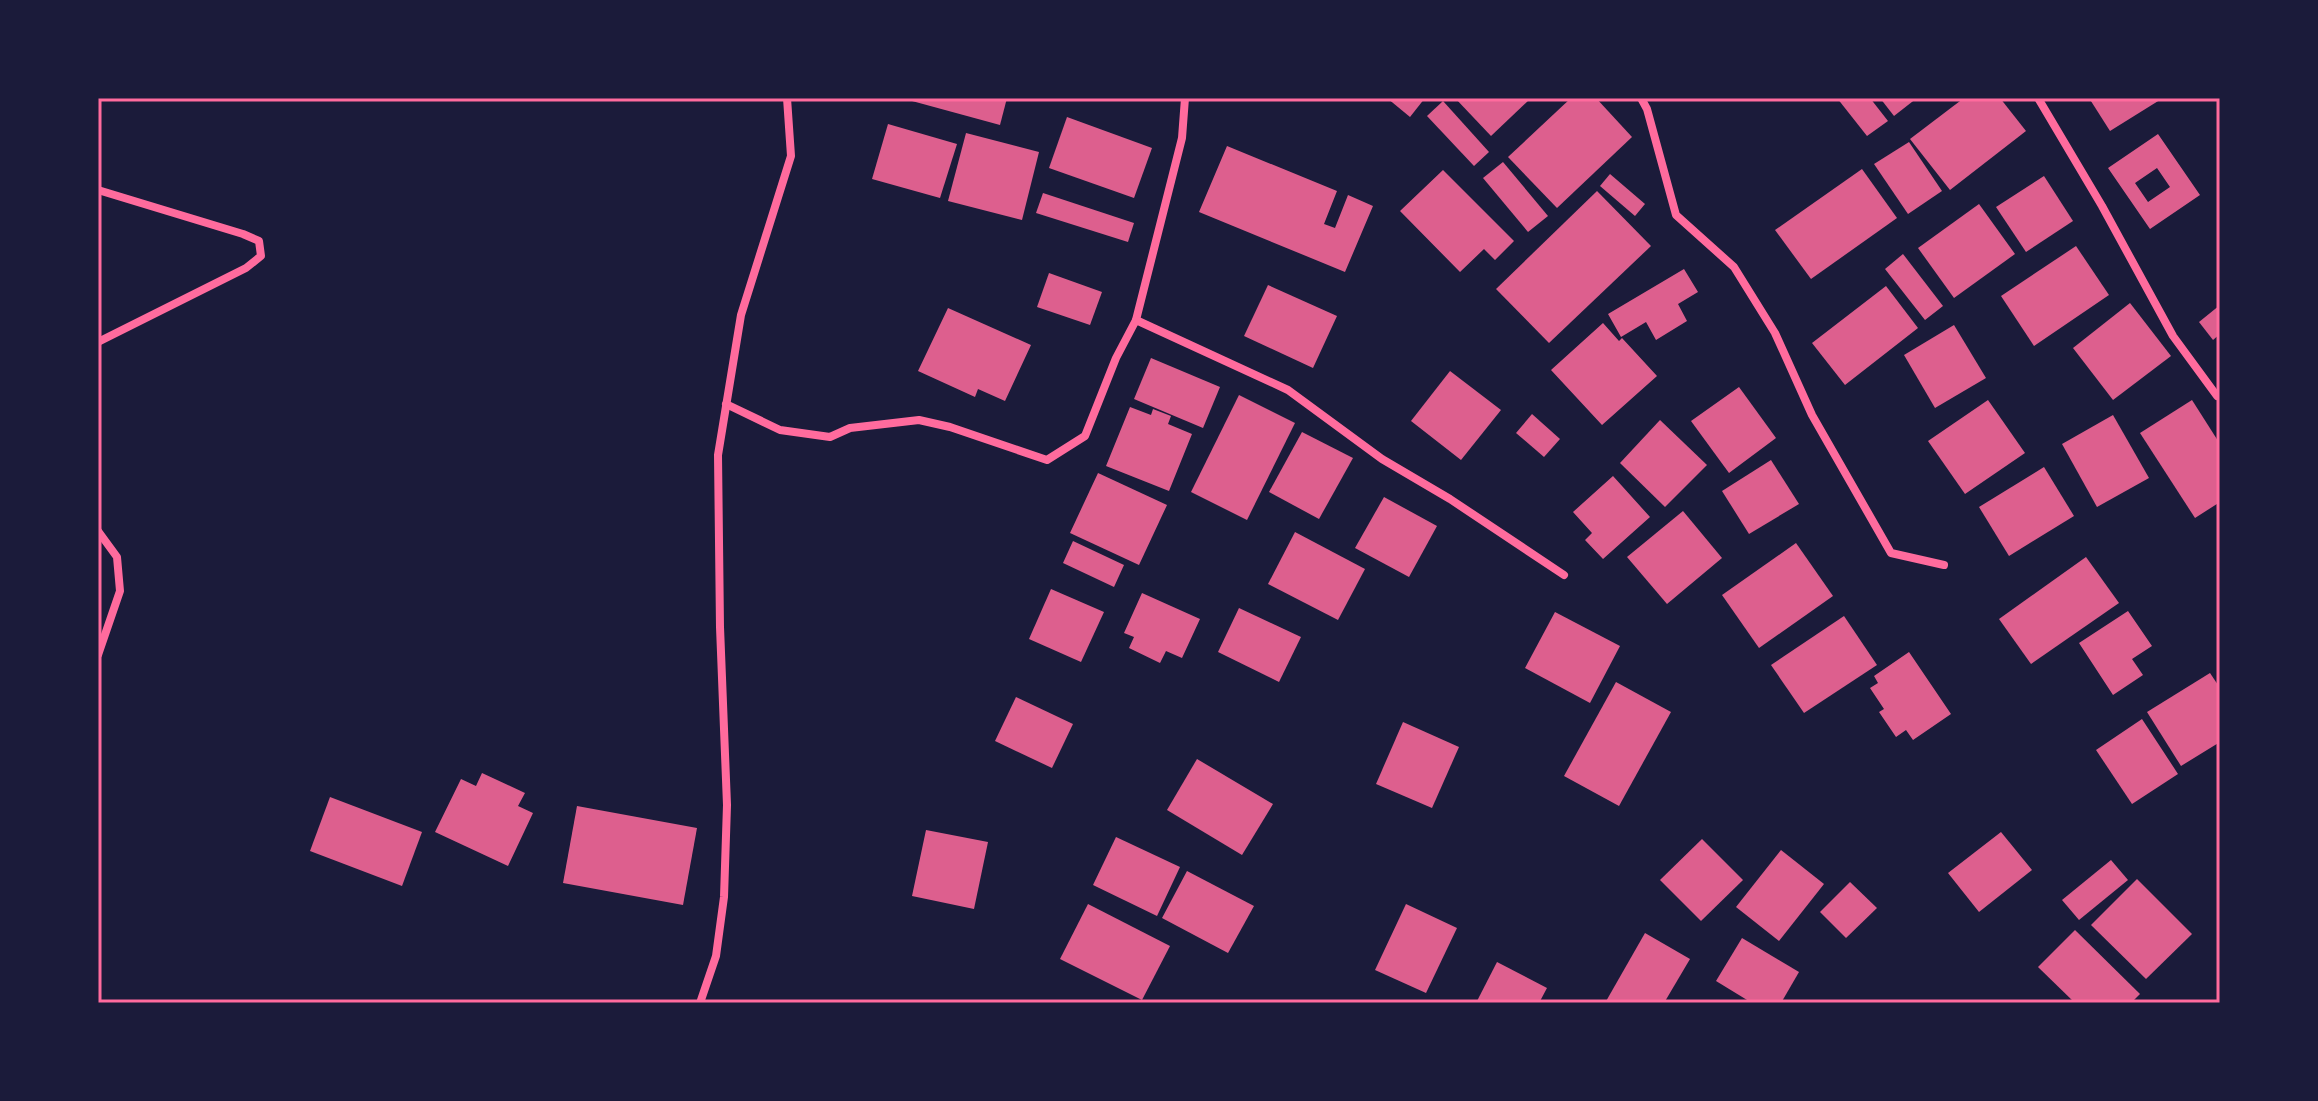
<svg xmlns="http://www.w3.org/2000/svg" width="2318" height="1101" viewBox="0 0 2318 1101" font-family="Jost,sans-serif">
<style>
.building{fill:#dd5f8e;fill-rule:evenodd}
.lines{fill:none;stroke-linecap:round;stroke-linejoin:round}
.minor{stroke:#ff6b9d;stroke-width:8}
.neatline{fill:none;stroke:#ff6b9d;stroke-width:3}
</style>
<rect width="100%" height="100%" fill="#1b1b3a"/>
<g class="building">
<path d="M901,98H1007L1000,125Z"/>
<path d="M1387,98H1425L1410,117Z"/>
<path d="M1455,98H1531L1491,136Z"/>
<path d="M1571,98H1596L1632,137L1557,208L1508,157Z"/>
<path d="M1837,98H1870L1888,121L1867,136Z"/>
<path d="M1880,98H1917L1894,116Z"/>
<path d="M1964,98H2000L2026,131L1950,190L1910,139Z"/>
<path d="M2089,98H2163L2110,131Z"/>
<path d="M1443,101L1489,152L1474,166L1427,116Z"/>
<path d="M1067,117L1152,148L1134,198L1049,168Z"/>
<path d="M888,124L957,144L940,198L872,179Z"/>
<path d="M966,133L1039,152L1022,220L948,201Z"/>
<path d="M2158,134L2200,195L2150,229L2108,168ZM2157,168L2170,187L2148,202L2135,183Z"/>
<path d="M1909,142L1942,191L1908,214L1874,164Z"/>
<path d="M1227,146L1337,191L1324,224L1335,228L1348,195L1373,206L1345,272L1199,212Z"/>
<path d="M1503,162L1548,216L1528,232L1483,178Z"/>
<path d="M1862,169L1897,218L1811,279L1775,230Z"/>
<path d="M1443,170L1514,241L1495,260L1484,249L1460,272L1400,211Z"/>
<path d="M1610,174L1645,204L1635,216L1600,186Z"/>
<path d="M2044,176L2073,221L2026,252L1996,207Z"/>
<path d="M1597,191L1651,246L1549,343L1496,289Z"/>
<path d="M1043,193L1134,223L1128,242L1036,213Z"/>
<path d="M1979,204L2015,254L1954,298L1918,248Z"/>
<path d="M2076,246L2109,295L2034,346L2001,296Z"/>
<path d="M1903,254L1943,306L1925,320L1885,269Z"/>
<path d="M1684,269L1698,292L1678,304L1687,321L1656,340L1646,322L1621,337L1608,314Z"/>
<path d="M1049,273L1102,292L1090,325L1037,307Z"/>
<path d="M1268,285L1337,316L1313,368L1244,336Z"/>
<path d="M1886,286L1918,328L1845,385L1812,343Z"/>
<path d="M2130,303L2171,356L2113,400L2073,348Z"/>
<path d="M2220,305V334L2213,340L2199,322Z"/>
<path d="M948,308L1031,345L1005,401L978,389L975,397L918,371Z"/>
<path d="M1603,323L1619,341L1622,338L1657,376L1602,425L1551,370Z"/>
<path d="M1954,325L1986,378L1935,408L1904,355Z"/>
<path d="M1151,358L1220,387L1203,428L1134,399Z"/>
<path d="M1450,371L1501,410L1461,460L1411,421Z"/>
<path d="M1739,387L1776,438L1729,473L1691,421Z"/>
<path d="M1239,395L1295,423L1247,520L1191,492Z"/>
<path d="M1988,400L2025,453L1965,494L1928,441Z"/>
<path d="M2192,400L2220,444V502L2195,518L2140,433Z"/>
<path d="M1130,407L1151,415L1153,409L1171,416L1168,424L1192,434L1169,491L1106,466Z"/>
<path d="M1532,414L1560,439L1544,457L1516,433Z"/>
<path d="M2113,415L2149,478L2097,507L2062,444Z"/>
<path d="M1660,420L1707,465L1665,507L1620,463Z"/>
<path d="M1302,432L1353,458L1319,519L1269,492Z"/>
<path d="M1771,460L1799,504L1749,534L1722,491Z"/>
<path d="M2044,467L2074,516L2009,556L1979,507Z"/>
<path d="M1098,473L1167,505L1139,565L1070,533Z"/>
<path d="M1613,476L1650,517L1603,559L1585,540L1592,533L1573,512Z"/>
<path d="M1384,497L1437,526L1409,577L1355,548Z"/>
<path d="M1683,511L1722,558L1667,604L1627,557Z"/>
<path d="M1295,532L1365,569L1338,620L1268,584Z"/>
<path d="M1073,541L1124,565L1114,587L1063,563Z"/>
<path d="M1796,543L1833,596L1759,648L1722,595Z"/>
<path d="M2086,557L2119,603L2031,664L1999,619Z"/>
<path d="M1051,589L1104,612L1081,662L1029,639Z"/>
<path d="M1142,593L1200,619L1182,658L1166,651L1160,663L1129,648L1134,637L1124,633Z"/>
<path d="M1239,608L1301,637L1279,682L1218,652Z"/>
<path d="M2128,611L2152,646L2132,659L2143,675L2113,695L2079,643Z"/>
<path d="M1555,612L1620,646L1590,703L1525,668Z"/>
<path d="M1844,616L1877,665L1804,713L1771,665Z"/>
<path d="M1909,652L1951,714L1913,740L1906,730L1896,737L1879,712L1884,709L1870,688L1878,683L1874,676Z"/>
<path d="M2210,673L2220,688V742L2181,766L2147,712Z"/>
<path d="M1616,682L1671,712L1619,806L1564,776Z"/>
<path d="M1016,697L1073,724L1052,768L995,741Z"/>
<path d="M2142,719L2178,774L2132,804L2096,750Z"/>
<path d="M1403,722L1459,747L1432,808L1376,784Z"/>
<path d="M1197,759L1273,804L1242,855L1167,810Z"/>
<path d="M482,773L525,793L518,806L533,813L508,866L435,832L461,779L476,786Z"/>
<path d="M330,797L422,832L402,886L310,851Z"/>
<path d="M577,806L697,828L683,905L563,883Z"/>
<path d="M926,830L988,842L974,909L912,896Z"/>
<path d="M2001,832L2032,870L1979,912L1948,873Z"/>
<path d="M1116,837L1180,867L1157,916L1093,885Z"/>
<path d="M1702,839L1743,880L1701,921L1660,880Z"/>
<path d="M1781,850L1824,884L1779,941L1736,907Z"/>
<path d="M2111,860L2128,880L2079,920L2062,900Z"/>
<path d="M1187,871L1254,906L1228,953L1162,918Z"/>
<path d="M2137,879L2192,934L2146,979L2091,925Z"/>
<path d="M1850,882L1877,908L1846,938L1820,912Z"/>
<path d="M1088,904L1170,946L1142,1000L1060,959Z"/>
<path d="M1406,904L1457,928L1426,993L1375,970Z"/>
<path d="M2075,930L2140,994L2131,1003H2075L2038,967Z"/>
<path d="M1645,933L1690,959L1664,1003H1605Z"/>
<path d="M1742,938L1799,972L1781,1003H1752L1716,981Z"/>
<path d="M1497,962L1547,988L1539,1003H1476Z"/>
</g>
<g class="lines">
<g class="minor">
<path d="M1641,98L1647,109L1676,215L1734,267L1775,333L1812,415L1891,553L1944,565"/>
<path d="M2038,98L2102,206L2173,336L2217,396"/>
<path d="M98,190L243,234L259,241L261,256L246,268L98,342"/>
<path d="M1136,320L1182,138L1185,98"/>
<path d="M726,404L780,430L830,437L850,428L919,420L950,427L1047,460L1085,436L1116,358L1136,320L1288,390L1382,459L1450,499L1564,575"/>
<path d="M98,531L117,557L120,591L98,655"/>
<path d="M700,1003L716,956L724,897L727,805L720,627L718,455L741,315L791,156L787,98"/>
</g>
</g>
<rect width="2318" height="1101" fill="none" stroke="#1b1b3a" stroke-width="200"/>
<rect x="100" y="100" width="2118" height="901" class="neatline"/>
</svg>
